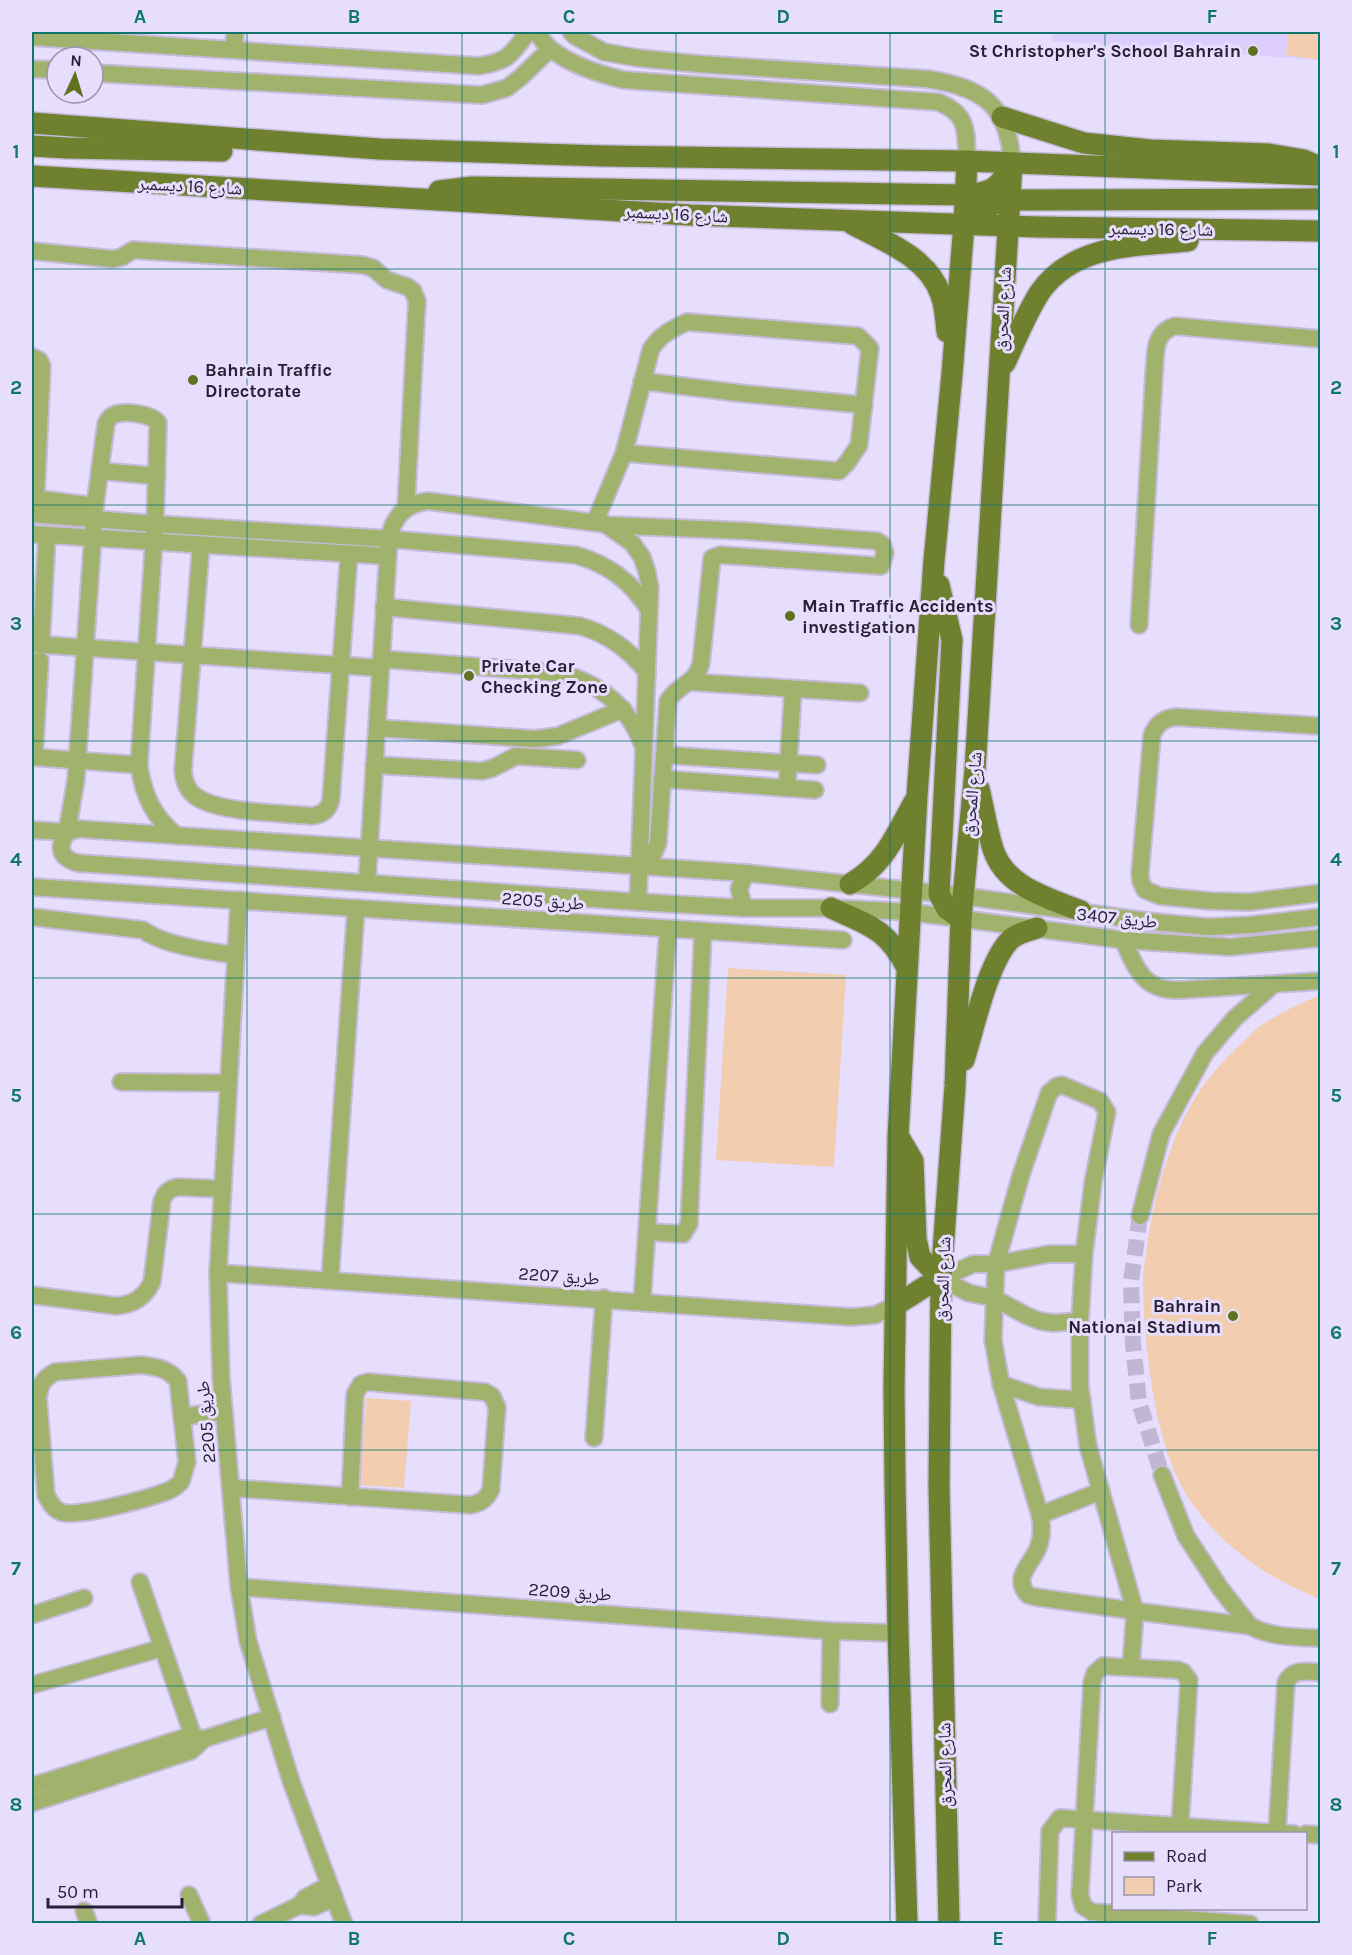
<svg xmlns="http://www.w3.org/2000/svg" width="1352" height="1955" viewBox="0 0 1352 1955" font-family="Karla,'Noto Naskh Arabic',sans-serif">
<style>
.built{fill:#ddcdfd}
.green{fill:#f2cdb0}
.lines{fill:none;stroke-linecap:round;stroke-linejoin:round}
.minor-tunnel{stroke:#c1b7d5;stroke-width:16;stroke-dasharray:16 8;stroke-linecap:butt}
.minor-casing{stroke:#c5bbd9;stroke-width:20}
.major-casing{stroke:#c5bbd9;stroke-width:24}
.minor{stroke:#a0b26b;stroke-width:16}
.major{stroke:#6f812f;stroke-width:21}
.grid{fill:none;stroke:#0f766e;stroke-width:1.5;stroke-opacity:0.55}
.poi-dot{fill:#61721f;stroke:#e7ddfd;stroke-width:2}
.labels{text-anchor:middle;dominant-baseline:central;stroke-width:6;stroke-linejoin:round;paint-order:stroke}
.poi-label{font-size:18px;font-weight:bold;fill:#282135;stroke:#e7ddfd;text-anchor:start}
.street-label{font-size:18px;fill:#282135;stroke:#e7ddfd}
.neatline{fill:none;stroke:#0f766e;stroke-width:2}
.grid-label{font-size:20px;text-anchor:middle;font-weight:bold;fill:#0f766e}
</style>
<rect width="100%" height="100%" fill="#e7ddfd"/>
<path class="built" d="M1053,32H1320V60L1052,41Z"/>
<g class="green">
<path d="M1288,32H1320V60L1286,55Z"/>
<path d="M728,968L846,975L834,1167L716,1160Z"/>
<path d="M1320,995V1599C1268,1579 1221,1546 1189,1499C1167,1466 1155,1412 1150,1374C1146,1343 1143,1310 1143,1278C1143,1268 1146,1257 1147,1247C1153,1198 1172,1130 1201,1089C1212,1073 1226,1058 1240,1045C1247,1039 1253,1031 1260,1026C1279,1013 1299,1004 1320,995Z"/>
<path d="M366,1398L411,1401L404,1488L360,1485Z"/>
</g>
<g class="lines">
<path class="minor-tunnel" d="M1140,1216L1131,1281L1133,1344L1139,1402L1162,1475"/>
<g class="minor-casing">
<g id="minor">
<path d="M536,32C541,38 546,46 552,50C573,66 599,74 624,80L938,102C969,114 966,132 967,161"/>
<path d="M571,32L575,36L604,52L638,58L699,64L927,79C982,87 1009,105 1012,164"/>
<path d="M32,37L479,66C509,61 511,55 528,32"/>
<path d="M234,50L235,32"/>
<path d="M32,69L57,70"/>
<path d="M93,73L482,95L507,88L521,77L550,49"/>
<path d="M32,251L113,259L122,257L133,250L363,265L373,268L387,280L408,287L413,291L417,301L406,508"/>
<path d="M32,357L39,360L42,366L35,514"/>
<path d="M642,381L738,393L864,405"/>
<path d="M100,471L157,476"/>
<path d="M32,498L95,506"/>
<path d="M32,514L155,524L389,539L576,555C609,565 631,581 649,610"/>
<path d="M595,522L624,453L651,349C660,335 672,329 687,322L858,336L870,348L859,445L847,463L839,471L624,453"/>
<path d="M607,525L746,531L877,541L882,544L885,553L881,566L720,555L712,558L701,663C696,685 677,684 668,701L658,843L652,857L640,865"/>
<path d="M32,534L387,556"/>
<path d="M201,545L183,771C184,781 187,790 195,796C217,813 282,813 311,816C322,815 329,810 331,799L349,554"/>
<path d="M384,607L580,626C608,634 628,649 647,672"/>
<path d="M1139,625L1154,375C1156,356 1152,333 1175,326L1320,339"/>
<path d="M32,644L381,668"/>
<path d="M41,644L47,535"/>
<path d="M381,659L559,673C598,682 628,706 642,743"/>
<path d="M691,682L860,693"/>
<path d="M1320,726L1177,717C1164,718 1157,723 1152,735L1140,874L1141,882L1145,890L1160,896L1210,901L1250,902L1320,893"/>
<path d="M377,728L535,739L558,736L623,709"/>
<path d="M664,755L817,765"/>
<path d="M32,757L139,765"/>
<path d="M34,757L40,660"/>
<path d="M374,765L482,771L493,768L516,756L577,760"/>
<path d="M662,779L815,790"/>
<path d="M787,788L793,689"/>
<path d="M32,830L67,832L76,779L95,506L106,424C108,419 110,416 116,414C126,411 153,414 158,423L155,524L139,765C143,794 153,817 177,836"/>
<path d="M367,883L389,539C393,517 405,504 428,501L605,524L632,543L642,557L647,572L650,588L638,902"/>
<path d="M32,887L843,940"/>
<path d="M239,900L218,1273L221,1377L239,1587L248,1641L291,1781L344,1924"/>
<path d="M744,908L739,889L746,873"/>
<path d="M32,917L143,930C163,945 211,952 236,955"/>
<path d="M1320,917L1251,925L1208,927L1146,921L963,896L746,873L79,829L67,832C57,848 60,858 78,863L638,902L744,908H831L910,912L1123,940L1230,947L1320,938"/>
<path d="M1123,940C1136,968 1143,992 1181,990L1320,981"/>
<path d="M121,1082L228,1083"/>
<path d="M1062,1085L1100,1101L1107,1112L1093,1183L1084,1254L1080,1321V1387L1088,1446L1135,1611L1035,1597L1028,1595C1012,1577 1031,1565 1038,1548C1042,1538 1042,1526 1040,1515L1001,1384L993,1340L996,1264L1021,1175L1049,1093L1057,1086Z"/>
<path d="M1140,1216L1161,1134L1205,1053L1235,1018L1274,984"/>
<path d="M647,1232L683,1234L689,1224L703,931"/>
<path d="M218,1273L851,1317L875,1315L896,1305"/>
<path d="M941,1279L969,1293L994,1298L1027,1316L1040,1321L1053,1323L1080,1321"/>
<path d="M941,1279L973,1264H996L1049,1254H1084"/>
<path d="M330,1280L356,908"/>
<path d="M32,1295L117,1306C134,1304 144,1298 152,1282L162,1201C165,1192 170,1188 179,1187L222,1189"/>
<path d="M642,1301L668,929"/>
<path d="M141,1365C156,1367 168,1368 178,1381L187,1462L181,1482C178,1485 174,1488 170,1490C154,1497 75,1519 61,1512C53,1509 50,1502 46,1495L38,1397C40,1384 43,1379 55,1372Z"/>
<path d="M1001,1384L1039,1397L1082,1400"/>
<path d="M182,1417L224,1411"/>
<path d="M594,1438L604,1298"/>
<path d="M1162,1475L1186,1536L1220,1588L1250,1626"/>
<path d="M232,1488L471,1505C481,1503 487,1499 491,1489L497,1407L492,1396L485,1392L368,1382L361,1384L355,1394L350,1497"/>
<path d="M1040,1515L1101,1491"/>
<path d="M140,1582L193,1736"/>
<path d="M239,1587L831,1631L898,1633"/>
<path d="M32,1615L84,1598"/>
<path d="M1131,1667L1135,1611L1250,1626C1272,1638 1297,1637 1320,1638"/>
<path d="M32,1685L162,1648"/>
<path d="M830,1704L831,1631"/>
<path d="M32,1786L186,1737L204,1739L272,1717"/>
<path d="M32,1803L191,1751L204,1739"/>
<path d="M1180,1826L1189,1680L1183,1672L1178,1670L1103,1666L1095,1673L1092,1682L1080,1895L1083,1906L1092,1912L1250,1924"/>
<path d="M1277,1832L1286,1682C1293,1668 1307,1672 1320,1672"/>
<path d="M1306,1834L1320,1835"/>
<path d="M189,1895L202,1924"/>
<path d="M300,1905L314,1907L334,1898"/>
<path d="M84,1911L89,1924"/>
<path d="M261,1924L300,1905L305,1898L329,1885"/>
<path d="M1047,1924L1050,1831L1060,1818L1294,1834"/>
</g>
</g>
<g class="major-casing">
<g id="major">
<path d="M1002,117L1084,143L1150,150L1269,154L1304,160L1320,167"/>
<path d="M32,123L379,149L604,156L967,161L1320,175"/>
<path d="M32,146L67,148L222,151"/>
<path d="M32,176L690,215L1039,227L1320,231"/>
<path d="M439,191L472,187L966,195C993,192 998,189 1012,164"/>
<path d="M852,224C884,241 928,257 941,295C945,306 946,320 947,332"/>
<path d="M964,224L995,203L1009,200L1320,199"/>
<path d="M1005,363C1016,339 1026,314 1040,292C1074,244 1135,246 1188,241"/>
<path d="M939,585L952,640L939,894L947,909L961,919"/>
<path d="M979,789C984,809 987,830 993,849C1005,887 1048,898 1081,911"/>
<path d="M850,884C885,864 895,836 914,802"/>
<path d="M831,908C869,925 887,929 907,968"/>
<path d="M964,1060C974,1028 988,961 1011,939C1018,933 1028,931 1037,928"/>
<path d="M899,1137L913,1161L916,1239L920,1257L941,1279"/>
<path d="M896,1305L926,1286L941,1279"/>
<path d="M907,1924L898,1633L895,1482L894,1389L898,1136L917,796L934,561L952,374L964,224L967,161"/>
<path d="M949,1924L939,1487L941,1279L955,1086L961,919L975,770L1012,164"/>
</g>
</g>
<use href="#minor" class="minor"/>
<use href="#major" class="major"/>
</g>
<path class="grid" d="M247,32V1924M462,32V1924M676,32V1924M890,32V1924M1105,32V1924M32,269H1320M32,505H1320M32,741H1320M32,978H1320M32,1214H1320M32,1450H1320M32,1686H1320"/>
<g class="poi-dot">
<circle cx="1253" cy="51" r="6"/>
<circle cx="193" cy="380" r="6"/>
<circle cx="790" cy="616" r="6"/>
<circle cx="469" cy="676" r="6"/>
<circle cx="1233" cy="1316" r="6"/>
</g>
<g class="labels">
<g class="poi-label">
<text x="1241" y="51" text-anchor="end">St Christopher's School Bahrain</text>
<text x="205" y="370">Bahrain Traffic<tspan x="205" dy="21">Directorate</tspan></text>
<text x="802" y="606">Main Traffic Accidents<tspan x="802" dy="21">investigation</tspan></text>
<text x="481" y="666">Private Car<tspan x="481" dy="21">Checking Zone</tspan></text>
<text x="1221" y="1306" text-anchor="end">Bahrain<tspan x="1221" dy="21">National Stadium</tspan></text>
</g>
<g class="street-label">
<text transform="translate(190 186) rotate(3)">شارع 16 ديسمبر</text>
<text transform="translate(676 214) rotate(3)">شارع 16 ديسمبر</text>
<text transform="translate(1161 229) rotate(1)">شارع 16 ديسمبر</text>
<text transform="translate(1003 309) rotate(-87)">شارع المحرق</text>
<text transform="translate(972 794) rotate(-85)">شارع المحرق</text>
<text transform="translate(543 901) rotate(4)">طريق 2205</text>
<text transform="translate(1117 918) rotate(6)">طريق 3407</text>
<text transform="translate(559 1276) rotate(4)">طريق 2207</text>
<text transform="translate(943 1279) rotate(-88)">شارع المحرق</text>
<text transform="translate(206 1422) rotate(-95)">طريق 2205</text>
<text transform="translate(570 1592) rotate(4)">طريق 2209</text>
<text transform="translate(945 1765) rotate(-91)">شارع المحرق</text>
</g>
</g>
<rect width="1352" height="1955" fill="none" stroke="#e7ddfd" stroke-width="66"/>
<rect x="1112" y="1832" width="195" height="78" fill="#e7ddfd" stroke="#9b92ad" stroke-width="1.5"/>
<rect x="1124" y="1852" width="30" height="9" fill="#6f812f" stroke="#9b92ad" stroke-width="1.5"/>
<text x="1166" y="1862" font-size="18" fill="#282135">Road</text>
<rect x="1124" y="1877" width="30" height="18" fill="#f2cdb0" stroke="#9b92ad" stroke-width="1.5"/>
<text x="1166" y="1892" font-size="18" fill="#282135">Park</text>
<g transform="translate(75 75) rotate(4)"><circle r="28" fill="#e7ddfd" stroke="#9b92ad" stroke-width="1.5"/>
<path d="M0-4.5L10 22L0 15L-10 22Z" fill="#61721f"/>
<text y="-9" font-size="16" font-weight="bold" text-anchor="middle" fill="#282135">N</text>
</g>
<path d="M48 1898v9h134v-9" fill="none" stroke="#282135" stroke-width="3"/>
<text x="57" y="1898" font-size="18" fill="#282135" stroke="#e7ddfd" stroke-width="4.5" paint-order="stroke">50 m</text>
<rect x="33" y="33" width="1286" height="1889" class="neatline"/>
<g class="grid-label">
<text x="140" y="23">A</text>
<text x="354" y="23">B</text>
<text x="569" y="23">C</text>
<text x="783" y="23">D</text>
<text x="998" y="23">E</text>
<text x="1212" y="23">F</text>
<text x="16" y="158">1</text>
<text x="1336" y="158">1</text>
<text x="16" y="394">2</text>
<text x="1336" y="394">2</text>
<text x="16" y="630">3</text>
<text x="1336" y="630">3</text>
<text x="16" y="866">4</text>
<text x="1336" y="866">4</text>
<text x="16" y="1102">5</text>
<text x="1336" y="1102">5</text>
<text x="16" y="1339">6</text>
<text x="1336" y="1339">6</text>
<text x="16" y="1575">7</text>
<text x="1336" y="1575">7</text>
<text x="16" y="1811">8</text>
<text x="1336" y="1811">8</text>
<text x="140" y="1945">A</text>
<text x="354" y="1945">B</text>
<text x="569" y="1945">C</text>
<text x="783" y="1945">D</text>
<text x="998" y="1945">E</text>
<text x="1212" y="1945">F</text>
</g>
</svg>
